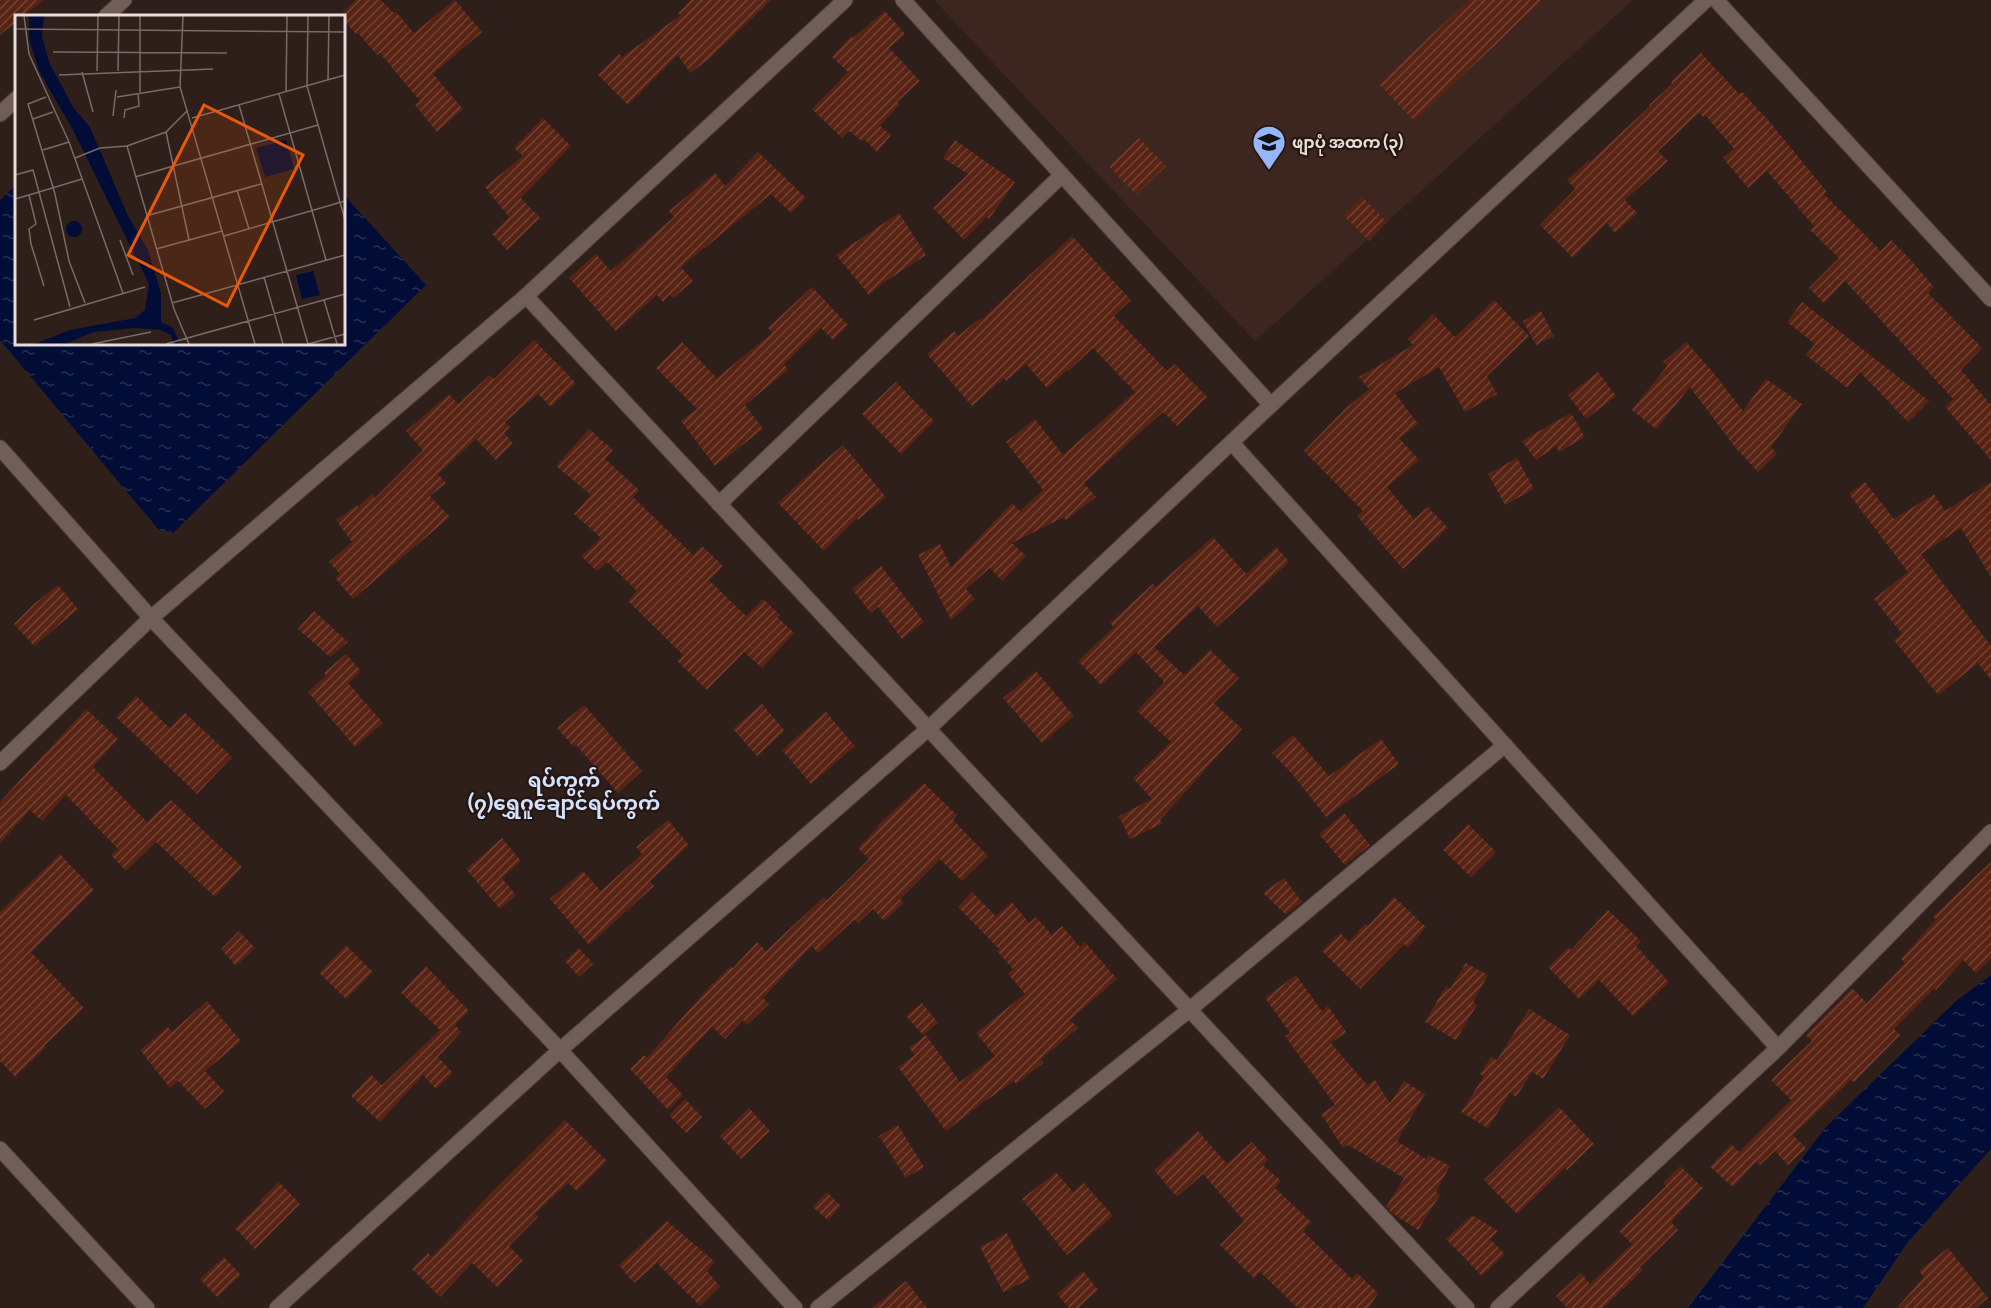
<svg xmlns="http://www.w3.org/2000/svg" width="1991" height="1308" viewBox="0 0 1991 1308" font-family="Bitter,'Noto Sans Myanmar',serif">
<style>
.built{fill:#3c261f}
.water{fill:url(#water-ripples)}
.building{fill:url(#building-hatch)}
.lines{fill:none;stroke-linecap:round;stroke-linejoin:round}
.minor-casing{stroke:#493c39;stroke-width:17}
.tertiary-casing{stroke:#493c39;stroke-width:17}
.minor{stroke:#715e58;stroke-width:15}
.tertiary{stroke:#715e58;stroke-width:15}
.labels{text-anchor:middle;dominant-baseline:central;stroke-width:4.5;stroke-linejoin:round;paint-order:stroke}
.poi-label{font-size:16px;font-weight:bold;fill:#e8dcd9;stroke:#251612;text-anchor:start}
.quarter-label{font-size:20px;font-weight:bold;fill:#d5e2fe;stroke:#251612}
.inset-road{fill:none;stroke:#796b67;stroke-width:1.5}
.view{fill:#e8590c;fill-opacity:0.15;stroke:#e8590c;stroke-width:3}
.inset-edge{fill:none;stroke:#e8dcd9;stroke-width:3}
</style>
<defs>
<pattern id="water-ripples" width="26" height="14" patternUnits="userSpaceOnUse" patternTransform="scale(1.5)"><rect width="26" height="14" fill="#020d37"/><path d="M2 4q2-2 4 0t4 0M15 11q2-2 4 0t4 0" fill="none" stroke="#273053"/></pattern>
<pattern id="building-hatch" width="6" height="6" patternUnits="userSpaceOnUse" patternTransform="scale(1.5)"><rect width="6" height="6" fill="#592314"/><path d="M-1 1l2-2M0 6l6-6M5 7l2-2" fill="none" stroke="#714236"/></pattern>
</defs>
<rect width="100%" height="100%" fill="#2f1f1b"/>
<path class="built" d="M934,0H1631L1632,1L1255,341Z"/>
<g class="water">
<path d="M16,185V344H344V195L426,285L173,533L158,529L0,340V200Z"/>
<path d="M1991,975V1149L1908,1242L1863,1308H1688L1826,1127L1956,1001Z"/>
</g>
<g class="building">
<path d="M0,0H44L23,16H16V22L0,35Z"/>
<path d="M356,0H381L394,13L396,12L414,33L455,0L482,32L433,74L463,109L437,132L415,105L420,101L380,53L377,55L358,33L356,34L344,21V16H339Z"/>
<path d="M691,0H771L709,59L690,73L678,55L628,105L598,75L619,54L622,57L681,15L678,13Z"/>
<path d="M1469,0H1543L1414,121L1379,84Z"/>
<path d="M885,11L905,34L889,48L920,81L897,102L900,104L880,126L891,135L877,152L864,139L862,141L849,131L842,138L812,109L848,72L832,57L851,36L853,38Z"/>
<path d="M1701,53L1739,94L1742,92L1768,120L1827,192L1824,194L1881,251L1891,240L1908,257L1934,287L1928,293L1982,348L1961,370L1991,405V460L1945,407L1953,399L1845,281L1824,303L1809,288L1839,258L1810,230L1814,226L1767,171L1748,188L1723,158L1734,149L1705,115L1703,117L1699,113L1658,151L1668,161L1625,200L1637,213L1615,233L1607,223L1573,258L1540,225L1575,189L1567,180L1589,160L1590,162L1650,106L1649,105L1672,84L1671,82Z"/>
<path d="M543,118L571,146L521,198L540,218L507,250L492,234L509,217L485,187L523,156L514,148Z"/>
<path d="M1139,138L1166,166L1136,195L1109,166Z"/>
<path d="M955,140L1015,182L989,219L987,217L964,240L933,208L968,174L943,158Z"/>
<path d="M758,152L806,198L791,213L771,194L681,267L693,281L673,298L669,295L663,302L657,295L616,331L569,278L596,254L611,271L674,217L669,211L715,173L725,186Z"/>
<path d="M1362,197L1387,222L1369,241L1344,216Z"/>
<path d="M899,213L926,255L883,283L869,295L836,255Z"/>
<path d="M1072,236L1131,300L1114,316L1167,371L1175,364L1207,397L1177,426L1163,412L1084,483L1096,497L1066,520L1064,517L1012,543L1026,556L1002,581L990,568L966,589L975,599L951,620L918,555L940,544L951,567L1012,503L1020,511L1043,490L1006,442L1035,419L1063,455L1135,392L1093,348L1068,371L1067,370L1047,388L1026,364L1006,381L1004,378L972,406L927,354L954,331L958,336L979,319L981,320Z"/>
<path d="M812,287L848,325L833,340L821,328L784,364L788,370L745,405L763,429L715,466L681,421L697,409L656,368L682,342L717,378L772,333L768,328Z"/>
<path d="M1494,300L1529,336L1487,376L1497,394L1465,412L1439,367L1395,393L1418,424L1399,438L1419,460L1387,487L1414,519L1428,507L1448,528L1403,569L1357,516L1363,511L1304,451L1345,409L1369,389L1359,377L1413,345L1408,339L1433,314L1455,337Z"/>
<path d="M1802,302L1834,327L1929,401L1908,422L1860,372L1847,388L1806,355L1815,344L1787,322Z"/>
<path d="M1541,311L1554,336L1536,345L1523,321Z"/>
<path d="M534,340L576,383L551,407L538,394L505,422L510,427L504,433L513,443L496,460L476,439L438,474L446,483L430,496L450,517L353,599L335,578L340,574L329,562L352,542L336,520L357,505L358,507L372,494L375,498L423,450L406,431L449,394L458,404L490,375L494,379Z"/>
<path d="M1686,342L1712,371L1743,411L1766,379L1802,404L1771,447L1777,454L1758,472L1734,446L1690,387L1656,429L1632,410L1667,366L1663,362Z"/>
<path d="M1598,372L1616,396L1586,419L1568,395Z"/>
<path d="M896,382L934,421L901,454L862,414Z"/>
<path d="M1571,413L1585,437L1559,452L1556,446L1536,460L1522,441Z"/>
<path d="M589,429L613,450L605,459L639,490L633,497L693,555L702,546L723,566L709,580L746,616L763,599L780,615L777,617L794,633L762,668L744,652L707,690L677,661L683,655L628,601L637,591L607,562L597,571L581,556L601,538L574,514L591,495L556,466Z"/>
<path d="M843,445L886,497L858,520L857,518L824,551L778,503L802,480Z"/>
<path d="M1517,458L1534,489L1505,505L1488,474Z"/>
<path d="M1865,482L1894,519L1934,494L1945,511L1991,482V577L1961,528L1921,554L1991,646V680L1978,663L1938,695L1894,640L1902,634L1874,599L1908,572L1849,494Z"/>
<path d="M1213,537L1246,574L1276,547L1289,562L1217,627L1198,606L1154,647L1184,675L1210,650L1239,678L1214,703L1242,729L1160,820L1163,823L1130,839L1119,816L1152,799L1133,778L1171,742L1137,711L1164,682L1136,652L1101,685L1078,661L1114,627L1110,623L1153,584L1156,587Z"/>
<path d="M881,566L924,622L902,639L878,607L871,613L852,589Z"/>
<path d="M58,585L78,609L34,646L14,624L33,605Z"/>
<path d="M314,611L348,642L330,657L298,629Z"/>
<path d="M346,654L361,671L348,683L383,723L355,747L308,692L326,676L324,673Z"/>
<path d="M1036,671L1074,716L1042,743L1003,698Z"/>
<path d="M136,696L170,728L185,713L232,757L197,794L116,717Z"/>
<path d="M762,704L785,731L757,756L733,729Z"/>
<path d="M584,705L642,771L618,793L576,745L574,747L557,728Z"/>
<path d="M86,709L118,739L93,767L147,822L171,800L242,867L215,897L156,842L126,871L111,855L118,849L66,795L42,821L30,810L0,843V802Z"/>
<path d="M826,712L855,746L811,784L782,750Z"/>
<path d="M1293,735L1329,776L1381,739L1399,764L1326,817L1294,776L1272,753Z"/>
<path d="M924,783L957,815L953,820L988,856L962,881L940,859L900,899L904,903L884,921L873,909L858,923L854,920L818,953L812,946L763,998L769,1004L747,1025L743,1020L725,1039L712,1027L666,1077L683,1095L668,1110L630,1069L644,1055L647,1058L709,987L731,966L733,968L757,942L766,951L824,897L827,900L850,878L869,859L858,848L878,827L877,826Z"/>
<path d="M1344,813L1370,845L1345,865L1319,834Z"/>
<path d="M668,820L689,845L650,881L654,886L589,945L550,899L583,871L601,891L642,854L636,847Z"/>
<path d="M1468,824L1496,852L1471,877L1443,850Z"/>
<path d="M502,838L521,861L502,878L516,895L500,909L466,869Z"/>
<path d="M60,854L94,890L31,952L84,1008L45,1045L46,1047L15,1077L0,1061V912Z"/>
<path d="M1991,862V959L1976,973L1963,960L1936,990L1934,988L1894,1029L1900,1035L1854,1082L1851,1080L1793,1135L1806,1148L1788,1165L1775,1151L1760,1165L1756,1162L1733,1187L1710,1167L1731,1144L1739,1152L1791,1100L1771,1080L1812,1041L1806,1035L1852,988L1867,1003L1905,963L1901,959L1936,919L1933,916Z"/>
<path d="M1284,878L1302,902L1286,915L1263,893Z"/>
<path d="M972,892L996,916L1012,902L1029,923L1036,917L1052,935L1062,926L1080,947L1085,942L1117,979L1070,1020L1078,1028L1041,1059L1043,1063L1016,1084L1014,1081L981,1104L946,1131L898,1067L915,1055L909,1048L926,1035L960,1082L995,1056L976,1033L1025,994L1008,974L1013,969L997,951L999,949L958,907Z"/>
<path d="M1394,897L1426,927L1408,948L1404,944L1360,989L1322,951L1340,933L1349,942L1365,924L1368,926Z"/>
<path d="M1608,910L1641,941L1636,946L1669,982L1633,1016L1599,980L1579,999L1548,967L1568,947L1571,950Z"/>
<path d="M239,931L255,948L236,966L221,949Z"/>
<path d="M346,945L373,972L346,999L319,973Z"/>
<path d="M579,948L593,964L579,977L565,961Z"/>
<path d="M1466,963L1488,975L1473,1002L1477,1005L1456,1040L1425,1022L1446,986L1450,989Z"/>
<path d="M426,966L469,1011L455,1025L461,1032L438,1057L453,1073L436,1089L423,1075L380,1122L351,1096L371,1075L382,1085L440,1030L401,993Z"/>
<path d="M1296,975L1322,1011L1328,1006L1346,1032L1331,1043L1367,1085L1375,1080L1390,1103L1404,1081L1425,1094L1397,1141L1426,1159L1429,1155L1450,1166L1436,1192L1440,1195L1418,1230L1392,1213L1386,1207L1404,1178L1348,1145L1343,1148L1321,1114L1335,1105L1285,1036L1290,1033L1265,998Z"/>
<path d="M207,1001L241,1041L205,1071L224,1091L205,1109L178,1081L170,1088L140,1050L168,1027L172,1032Z"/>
<path d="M922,1003L938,1023L923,1035L906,1016Z"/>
<path d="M1529,1009L1570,1035L1543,1079L1532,1072L1516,1097L1510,1093L1488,1128L1461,1112L1484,1076L1480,1074L1491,1057L1497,1060Z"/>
<path d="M685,1099L702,1117L686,1133L669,1115Z"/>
<path d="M1559,1107L1594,1144L1567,1170L1565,1168L1517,1214L1484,1180Z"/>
<path d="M749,1108L770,1131L741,1159L720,1136Z"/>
<path d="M565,1120L607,1161L577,1191L568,1183L535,1214L538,1217L509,1246L523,1260L497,1287L472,1263L440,1297L412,1269L428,1253L432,1257L490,1194Z"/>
<path d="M898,1125L924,1167L906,1178L879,1136Z"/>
<path d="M1198,1131L1227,1164L1252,1142L1268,1160L1263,1165L1281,1181L1275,1188L1311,1222L1303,1231L1352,1279L1357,1273L1378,1293L1369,1308H1298L1260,1272L1254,1278L1220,1245L1244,1221L1203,1174L1177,1197L1154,1170Z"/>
<path d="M1680,1166L1703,1188L1671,1222L1678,1230L1640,1267L1643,1270L1603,1308H1567L1556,1296L1581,1273L1590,1284L1632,1244L1619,1231L1666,1186L1663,1183Z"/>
<path d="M1056,1172L1073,1192L1084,1183L1113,1216L1067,1255L1022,1199Z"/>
<path d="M279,1182L300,1204L255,1249L235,1228L262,1202L260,1200Z"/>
<path d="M827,1192L841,1206L828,1220L813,1207Z"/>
<path d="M1472,1215L1498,1231L1490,1239L1505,1254L1482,1276L1446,1239Z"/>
<path d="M667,1221L715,1262L707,1271L720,1286L700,1306L657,1263L634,1283L619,1265Z"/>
<path d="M1007,1233L1030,1279L1003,1292L980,1247Z"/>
<path d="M1948,1248L1988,1298L1976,1308H1897L1924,1277L1919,1271Z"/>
<path d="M224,1257L241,1275L217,1297L200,1279Z"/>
<path d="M1083,1271L1098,1290L1078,1308H1069L1057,1294Z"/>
<path d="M906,1281L927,1308H872Z"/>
</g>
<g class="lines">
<g class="minor-casing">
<g id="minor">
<path d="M903,0L1271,405"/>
<path d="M106,16L124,0"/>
<path d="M0,114L16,99"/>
<path d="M526,296L1467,1308"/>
<path d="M1232,443L1778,1048"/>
<path d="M0,448L151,618L560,1050L795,1308"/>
<path d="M719,504L1062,175"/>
<path d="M0,763L151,618L526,296L845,0"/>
<path d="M0,1149L147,1308"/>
<path d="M277,1308L560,1050L928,729L1271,405L1706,0"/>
<path d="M818,1308L1189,1010L1505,745"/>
<path d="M1498,1308L1778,1048L1991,832"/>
</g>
</g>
<g class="tertiary-casing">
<path id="tertiary" d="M1716,0L1991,299"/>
</g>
<use href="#minor" class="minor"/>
<use href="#tertiary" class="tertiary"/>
</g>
<defs>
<g id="school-pin" transform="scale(1.725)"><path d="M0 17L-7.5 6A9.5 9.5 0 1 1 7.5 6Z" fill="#95b6fd" stroke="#251612"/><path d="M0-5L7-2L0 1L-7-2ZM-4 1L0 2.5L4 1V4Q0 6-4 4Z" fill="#111"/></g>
</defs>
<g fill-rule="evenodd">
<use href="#school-pin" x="1269" y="142"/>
</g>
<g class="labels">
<g class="poi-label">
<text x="1292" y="142">ဖျာပုံ အထက (၃)</text>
</g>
<g class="quarter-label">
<text x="564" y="780">ရပ်ကွက်<tspan x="564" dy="23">(၇)ရွှေဂူချောင်ရပ်ကွက်</tspan></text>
</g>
</g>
<g transform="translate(15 15)">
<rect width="330" height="330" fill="#2f1f1b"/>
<path d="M14,1H29L27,21L34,47L58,92L75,112L113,201L133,235L146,278V307L158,313L165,329H159L156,320L146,315L120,313L79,317L50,329H20L55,315L120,303L130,295L134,269L57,113L24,56L14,24ZM271,125L279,154L250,162L241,133ZM51 214a8 8 0 1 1 16 0a8 8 0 1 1-16 0ZM298,256L305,280L287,284L281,260Z" fill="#020d37"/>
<path class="inset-road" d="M9,1L14,39L54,127L108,278M125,1V77M168,1L165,72L240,329M293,1L292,71L330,205M0,14L330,17M38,37L212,38M82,56L83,1M103,56L104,1M67,57L78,97M44,60L198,54M313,65L314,1M271,77L272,1M264,79L311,245M31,82L13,89L40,179L54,246L70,288M102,82L165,72M224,90L293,329M98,101L101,75M109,103L110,95L124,91L123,78M177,103L330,60M18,104L38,97M151,117L174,225M112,131L159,294L174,329M28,135L54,127M60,143L85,133L112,131L151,117L173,95M0,160L18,155L55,292M120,162L303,110M222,175L234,214M14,180L67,164M0,184L14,180L21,209L14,214L16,229L29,271M131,201L246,169M209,221L330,186M105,225L118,260M141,234L207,216M249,262L268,329M309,285L322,329M157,288L330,240M19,305L130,272M77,329L136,317M151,329L330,279M293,329L330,319"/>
<path class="view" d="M189,90L288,140L212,291L113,240Z"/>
<rect width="330" height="330" class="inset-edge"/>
</g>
</svg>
